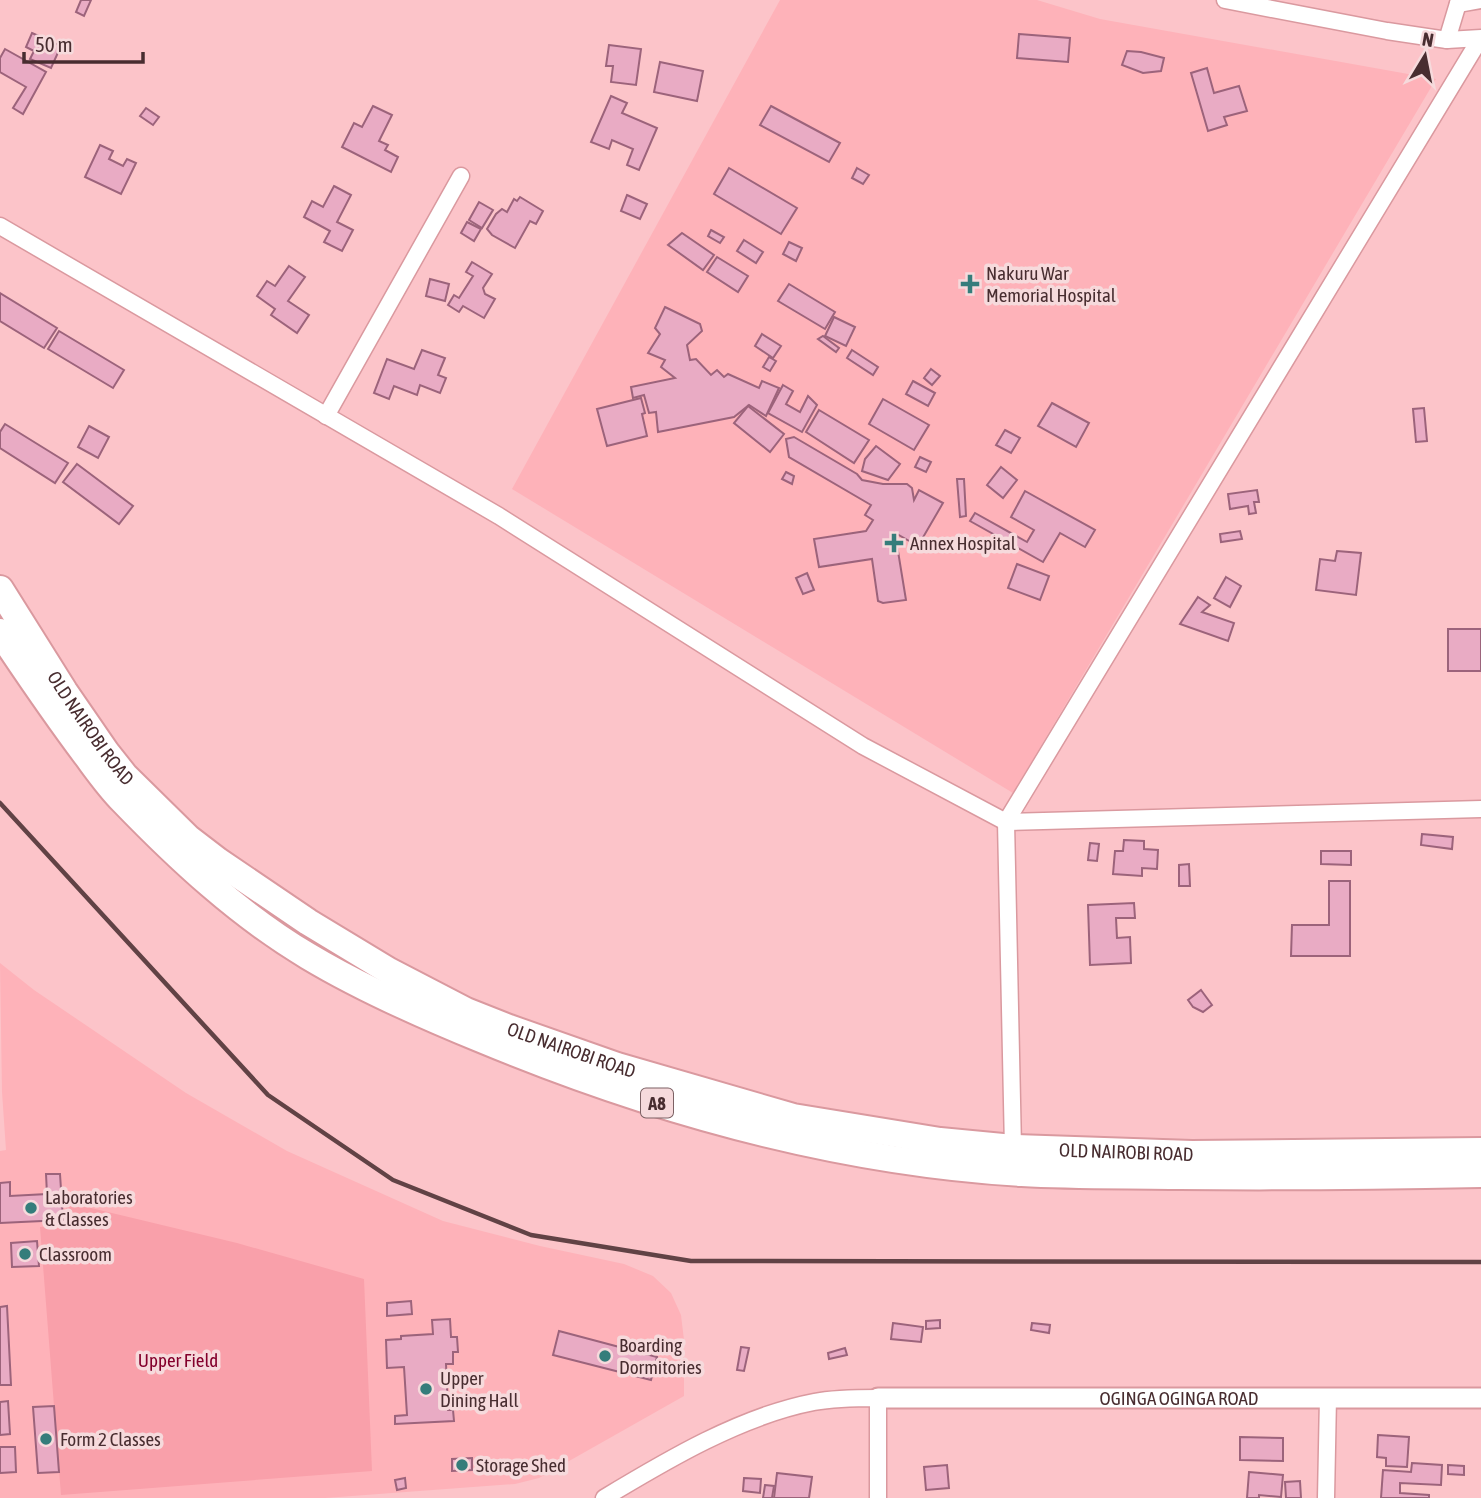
<svg xmlns="http://www.w3.org/2000/svg" width="1481" height="1498" viewBox="0 0 1481 1498" font-family="'Asap Condensed',sans-serif">
<style>
.built{fill:#feb2b9}
.green{fill:#f9a0aa}
.building{fill:#e9abc4;stroke:#9c637b;stroke-width:2}
.lines{fill:none;stroke-linecap:round;stroke-linejoin:round}
.minor-casing{stroke:#da999f;stroke-width:19}
.tertiary-casing{stroke:#da999f;stroke-width:23}
.trunk-casing{stroke:#da999f;stroke-width:30}
.minor{stroke:#fff;stroke-width:16}
.tertiary{stroke:#fff;stroke-width:19}
.trunk{stroke:#fff;stroke-width:26}
.rail{stroke:#614245;stroke-width:4.5}
.poi-dot{fill:#357d7b;stroke:#f6dadc;stroke-width:2.5}
.labels{text-anchor:middle;dominant-baseline:central;stroke-width:7;stroke-linejoin:round;paint-order:stroke}
.shield{fill:#f6dadc;stroke:#7c6164;stroke-width:2}
.shield-label{font-size:18px;font-weight:bold;fill:#482d30}
.poi-label{font-size:19px;fill:#482d30;stroke:#f6dadc;text-anchor:start}
.street-label{font-size:19px;fill:#482d30;stroke:#f6dadc}
.park-label{font-size:19px;fill:#83002c;stroke:#f6dadc}
</style>
<rect width="100%" height="100%" fill="#fcc4c9"/>
<g class="built">
<path d="M780,0H1037L1100,19L1436,79L1013,793L512,489Z"/>
<path d="M0,963L34,990L186,1093L287,1151L443,1221L540,1246L624,1264L653,1276L671,1293L681,1315L684,1340V1396L539,1478L515,1484L325,1498H0V1151L6,1150L2,1092Z"/>
</g>
<path class="green" d="M66,1202L237,1243L364,1279L372,1471L61,1495L40,1227L66,1224Z"/>
<g class="building">
<path d="M81,0H91L84,16L76,12Z"/>
<path d="M32,33L61,46L51,68L30,59L34,51L26,47Z"/>
<path d="M1019,34L1070,38L1068,62L1017,58Z"/>
<path d="M609,45L641,49L636,85L611,82L613,66H606Z"/>
<path d="M5,49L46,72L23,114L13,108L26,87L0,72V58Z"/>
<path d="M1127,51L1141,52L1164,58L1161,71L1143,73L1122,65Z"/>
<path d="M660,62L703,71L697,101L654,92Z"/>
<path d="M1207,68L1214,93L1239,86L1247,111L1224,117L1227,125L1208,131L1191,73Z"/>
<path d="M611,96L627,103L622,113L657,128L639,170L627,165L633,149L612,140L609,149L591,142Z"/>
<path d="M373,106L392,115L379,141L388,145L385,150L398,157L391,172L342,147L354,123L362,127Z"/>
<path d="M771,106L840,143L829,162L760,125Z"/>
<path d="M146,108L159,117L153,125L140,116Z"/>
<path d="M100,145L113,151L109,159L123,166L127,159L136,163L121,194L85,177Z"/>
<path d="M729,168L797,208L781,234L714,194Z"/>
<path d="M857,168L869,175L863,184L852,178Z"/>
<path d="M334,186L351,195L337,222L353,230L342,251L324,242L330,231L304,217L312,201L323,207Z"/>
<path d="M627,195L647,204L640,219L621,211Z"/>
<path d="M520,197L543,211L536,224L530,221L515,248L492,235L487,229L496,214L502,209L507,212L514,199L517,201Z"/>
<path d="M479,202L493,210L482,228L469,220Z"/>
<path d="M467,222L481,229L474,241L461,233Z"/>
<path d="M711,230L724,237L720,243L708,236Z"/>
<path d="M682,233L714,255L703,270L668,245Z"/>
<path d="M744,240L763,252L756,263L737,251Z"/>
<path d="M789,242L802,248L796,261L783,254Z"/>
<path d="M717,257L748,276L738,292L707,272Z"/>
<path d="M472,262L492,274L483,288L485,294L495,299L484,318L463,306L459,312L448,305L454,295L459,298L473,276L466,272Z"/>
<path d="M289,266L305,277L288,301L309,315L297,333L271,315L275,309L257,296L267,281L275,286Z"/>
<path d="M430,279L449,284L445,301L426,296Z"/>
<path d="M789,284L835,312L825,329L778,301Z"/>
<path d="M0,293L57,328L44,348L0,321Z"/>
<path d="M665,307L700,324L702,331L687,345L690,360L696,359L711,375L717,370L724,377L728,374L759,388L762,381L779,388L766,416L749,405L734,417L658,432L656,412L649,413L644,395L633,398L631,387L675,378L661,367L665,360L648,353L660,334L655,328Z"/>
<path d="M834,317L855,327L846,346L825,336Z"/>
<path d="M59,331L124,370L113,388L48,349Z"/>
<path d="M762,334L781,346L773,358L755,346Z"/>
<path d="M823,336L839,348L836,352L818,339Z"/>
<path d="M422,350L445,358L438,375L446,378L440,393L420,385L417,395L394,386L389,399L374,393L387,359L414,369Z"/>
<path d="M852,350L878,367L873,375L847,358Z"/>
<path d="M769,357L776,361L770,371L763,367Z"/>
<path d="M931,369L940,376L932,385L924,378Z"/>
<path d="M913,381L935,393L928,406L906,394Z"/>
<path d="M783,385L793,391L786,404L800,412L808,396L817,405L802,432L768,413Z"/>
<path d="M641,398L645,413L642,414L647,436L607,446L597,409Z"/>
<path d="M883,399L929,425L914,450L869,424Z"/>
<path d="M1052,403L1089,423L1076,447L1038,426Z"/>
<path d="M748,406L784,434L770,452L734,423Z"/>
<path d="M1424,408L1427,441L1416,442L1413,409Z"/>
<path d="M819,410L869,440L854,463L806,432Z"/>
<path d="M5,424L68,463L55,483L0,448V432Z"/>
<path d="M89,426L109,437L98,458L78,447Z"/>
<path d="M1005,430L1020,438L1011,453L996,445Z"/>
<path d="M794,437L857,474L862,480L883,484H907L912,488L914,500L919,490L943,503L918,546L895,533L906,600L883,603L878,601L872,559L819,567L814,539L866,531L873,520L865,515L871,505L789,457L786,439Z"/>
<path d="M876,446L900,464L888,480L862,471L865,459Z"/>
<path d="M920,457L931,462L926,472L915,467Z"/>
<path d="M77,464L133,506L119,524L63,482Z"/>
<path d="M1001,467L1017,480L1003,498L987,485Z"/>
<path d="M786,472L794,476L792,484L782,479Z"/>
<path d="M957,479H964L966,516L960,517Z"/>
<path d="M1257,490L1259,502H1254L1256,513L1249,514L1248,506L1230,509L1228,494Z"/>
<path d="M1025,491L1095,530L1085,547L1060,533L1043,562L970,521L975,513L1027,542L1034,530L1011,517Z"/>
<path d="M1240,531L1242,539L1221,542L1220,534Z"/>
<path d="M1337,551L1361,553L1356,595L1316,590L1320,559L1335,561Z"/>
<path d="M1017,564L1049,576L1040,600L1008,588Z"/>
<path d="M807,573L814,590L803,594L796,578Z"/>
<path d="M1226,577L1241,586L1230,607L1214,598Z"/>
<path d="M1198,597L1210,605L1202,612L1234,623L1228,641L1180,624Z"/>
<rect x="1448" y="629" width="33" height="42"/>
<path d="M1422,834L1453,837L1452,849L1421,845Z"/>
<path d="M1124,840L1144,841V849L1158,850L1157,869L1142,868V876L1113,874L1115,851H1123Z"/>
<path d="M1090,843L1099,844L1097,861L1088,860Z"/>
<path d="M1321,851H1351V865L1321,864Z"/>
<path d="M1189,864L1190,886H1179V865Z"/>
<path d="M1329,881H1350V956H1291L1292,925H1329Z"/>
<path d="M1134,903L1135,918H1116L1117,938L1130,937L1131,963L1090,965L1088,905Z"/>
<path d="M1201,990L1212,1005L1203,1012L1193,1007L1188,1000Z"/>
<path d="M46,1174H60L63,1220L0,1223V1183L10,1182V1196L47,1194Z"/>
<path d="M37,1241L39,1266L12,1267L11,1243Z"/>
<path d="M411,1301L412,1314L387,1316V1303Z"/>
<path d="M7,1306L11,1385H0V1307Z"/>
<path d="M450,1319L451,1337H457L458,1352H453V1364H446L448,1410H453L454,1421L395,1424V1416L407,1415L404,1367L387,1368L386,1340L401,1339V1336L433,1334L432,1320Z"/>
<path d="M940,1320V1328L926,1329V1321Z"/>
<path d="M893,1323L923,1327L921,1342L891,1339Z"/>
<path d="M1032,1323L1050,1325L1049,1333L1031,1330Z"/>
<path d="M559,1331L657,1357L651,1380L553,1355Z"/>
<path d="M741,1347L749,1348L744,1371L737,1370Z"/>
<path d="M845,1348L847,1355L829,1359L828,1353Z"/>
<path d="M8,1401L10,1434L0,1435V1402Z"/>
<path d="M54,1406L59,1472L38,1473L33,1407Z"/>
<path d="M1378,1435L1409,1437L1407,1467L1386,1466V1458L1377,1457Z"/>
<path d="M1240,1437L1283,1438V1461L1240,1460Z"/>
<path d="M0,1447H15L16,1472L0,1473Z"/>
<path d="M472,1458V1470L452,1471V1459Z"/>
<path d="M1412,1463L1442,1465L1441,1485L1400,1483V1493L1429,1495V1498H1381L1383,1470L1411,1472Z"/>
<path d="M947,1465L949,1488L926,1490L924,1467Z"/>
<path d="M1448,1465L1464,1466V1475L1448,1474Z"/>
<path d="M1249,1472L1283,1475L1281,1497L1259,1495V1498H1247Z"/>
<path d="M777,1473L812,1477L809,1498H774Z"/>
<path d="M405,1478L406,1488L397,1490L395,1480Z"/>
<path d="M744,1478L761,1479L760,1493L743,1491Z"/>
<path d="M1300,1481L1301,1498H1286L1285,1482Z"/>
<path d="M765,1485L774,1486L772,1498H763Z"/>
</g>
<g class="lines">
<g class="minor-casing">
<g id="minor">
<path d="M1225,0L1387,31L1447,40L1481,38"/>
<path d="M1458,4L1481,0"/>
<path d="M1447,40L1459,0"/>
<path d="M0,226L499,516L863,746L1006,822L1481,809"/>
<path d="M326,416L461,176"/>
<path d="M1013,1148L1006,822L1480,39"/>
<path d="M604,1498C667,1460 741,1416 814,1402C835,1398 857,1398 878,1398V1498"/>
<path d="M1326,1498L1328,1397"/>
</g>
</g>
<g class="tertiary-casing">
<g id="tertiary">
<path id="s1" d="M878,1398H1481"/>
</g>
</g>
<g class="trunk-casing">
<g id="trunk">
<path id="s2" d="M0,589L64,691L106,752L125,776L188,838L218,861L308,922L389,971L466,1011L509,1028L617,1066L793,1117L940,1141L1013,1148L1192,1154L1481,1151"/>
<path d="M0,632C28,674 56,715 86,755C98,771 109,787 123,801C178,858 239,915 308,956C363,989 422,1015 481,1039C652,1110 837,1162 1022,1173C1074,1176 1128,1175 1180,1176C1281,1177 1381,1176 1481,1174"/>
</g>
</g>
<use href="#minor" class="minor"/>
<use href="#tertiary" class="tertiary"/>
<use href="#trunk" class="trunk"/>
<path class="rail" d="M0,803L268,1095L393,1180L531,1235L691,1261L1481,1262"/>
</g>
<g class="poi-dot">
<path d="M966.5 273.5h7v7h7v7h-7v7h-7v-7h-7v-7h7z"/>
<path d="M890.5 532.5h7v7h7v7h-7v7h-7v-7h-7v-7h7z"/>
<circle cx="31" cy="1208" r="7"/>
<circle cx="25" cy="1254" r="7"/>
<circle cx="605" cy="1356" r="7"/>
<circle cx="426" cy="1389" r="7"/>
<circle cx="46" cy="1439" r="7"/>
<circle cx="462" cy="1465" r="7"/>
</g>
<g class="labels">
<rect class="shield" x="641" y="1088.5" width="32" height="29" rx="5"/>
<g class="shield-label">
<text x="657" y="1103">A8</text>
</g>
<g class="poi-label">
<text x="986" y="273">Nakuru War<tspan x="986" dy="22">Memorial Hospital</tspan></text>
<text x="910" y="543">Annex Hospital</text>
<text x="45" y="1197">Laboratories<tspan x="45" dy="22">&amp; Classes</tspan></text>
<text x="39" y="1254">Classroom</text>
<text x="619" y="1345">Boarding<tspan x="619" dy="22">Dormitories</tspan></text>
<text x="440" y="1378">Upper<tspan x="440" dy="22">Dining Hall</tspan></text>
<text x="60" y="1439">Form 2 Classes</text>
<text x="476" y="1465">Storage Shed</text>
</g>
<g class="street-label">
<text stroke="none"><textPath href="#s2" startOffset="166">OLD NAIROBI ROAD</textPath></text>
<text stroke="none"><textPath href="#s2" startOffset="754">OLD NAIROBI ROAD</textPath></text>
<text stroke="none"><textPath href="#s2" startOffset="1321">OLD NAIROBI ROAD</textPath></text>
<text stroke="none"><textPath href="#s1" startOffset="301">OGINGA OGINGA ROAD</textPath></text>
</g>
<g class="park-label">
<text x="178" y="1360">Upper Field</text>
</g>
</g>
<g transform="translate(1425 56) rotate(10)" stroke="#f6dadc" stroke-width="5" paint-order="stroke">
<path d="M0-5L12 26L0 18L-12 26Z" fill="#482d30"/>
<text y="-10" font-size="19" font-weight="bold" text-anchor="middle" fill="#482d30">N</text>
</g>
<path d="M24 52v10h119v-10" fill="none" stroke="#482d30" stroke-width="3.5"/>
<text x="35" y="52" font-size="21" fill="#482d30" stroke="#f6dadc" stroke-width="5" paint-order="stroke">50 m</text>
</svg>
